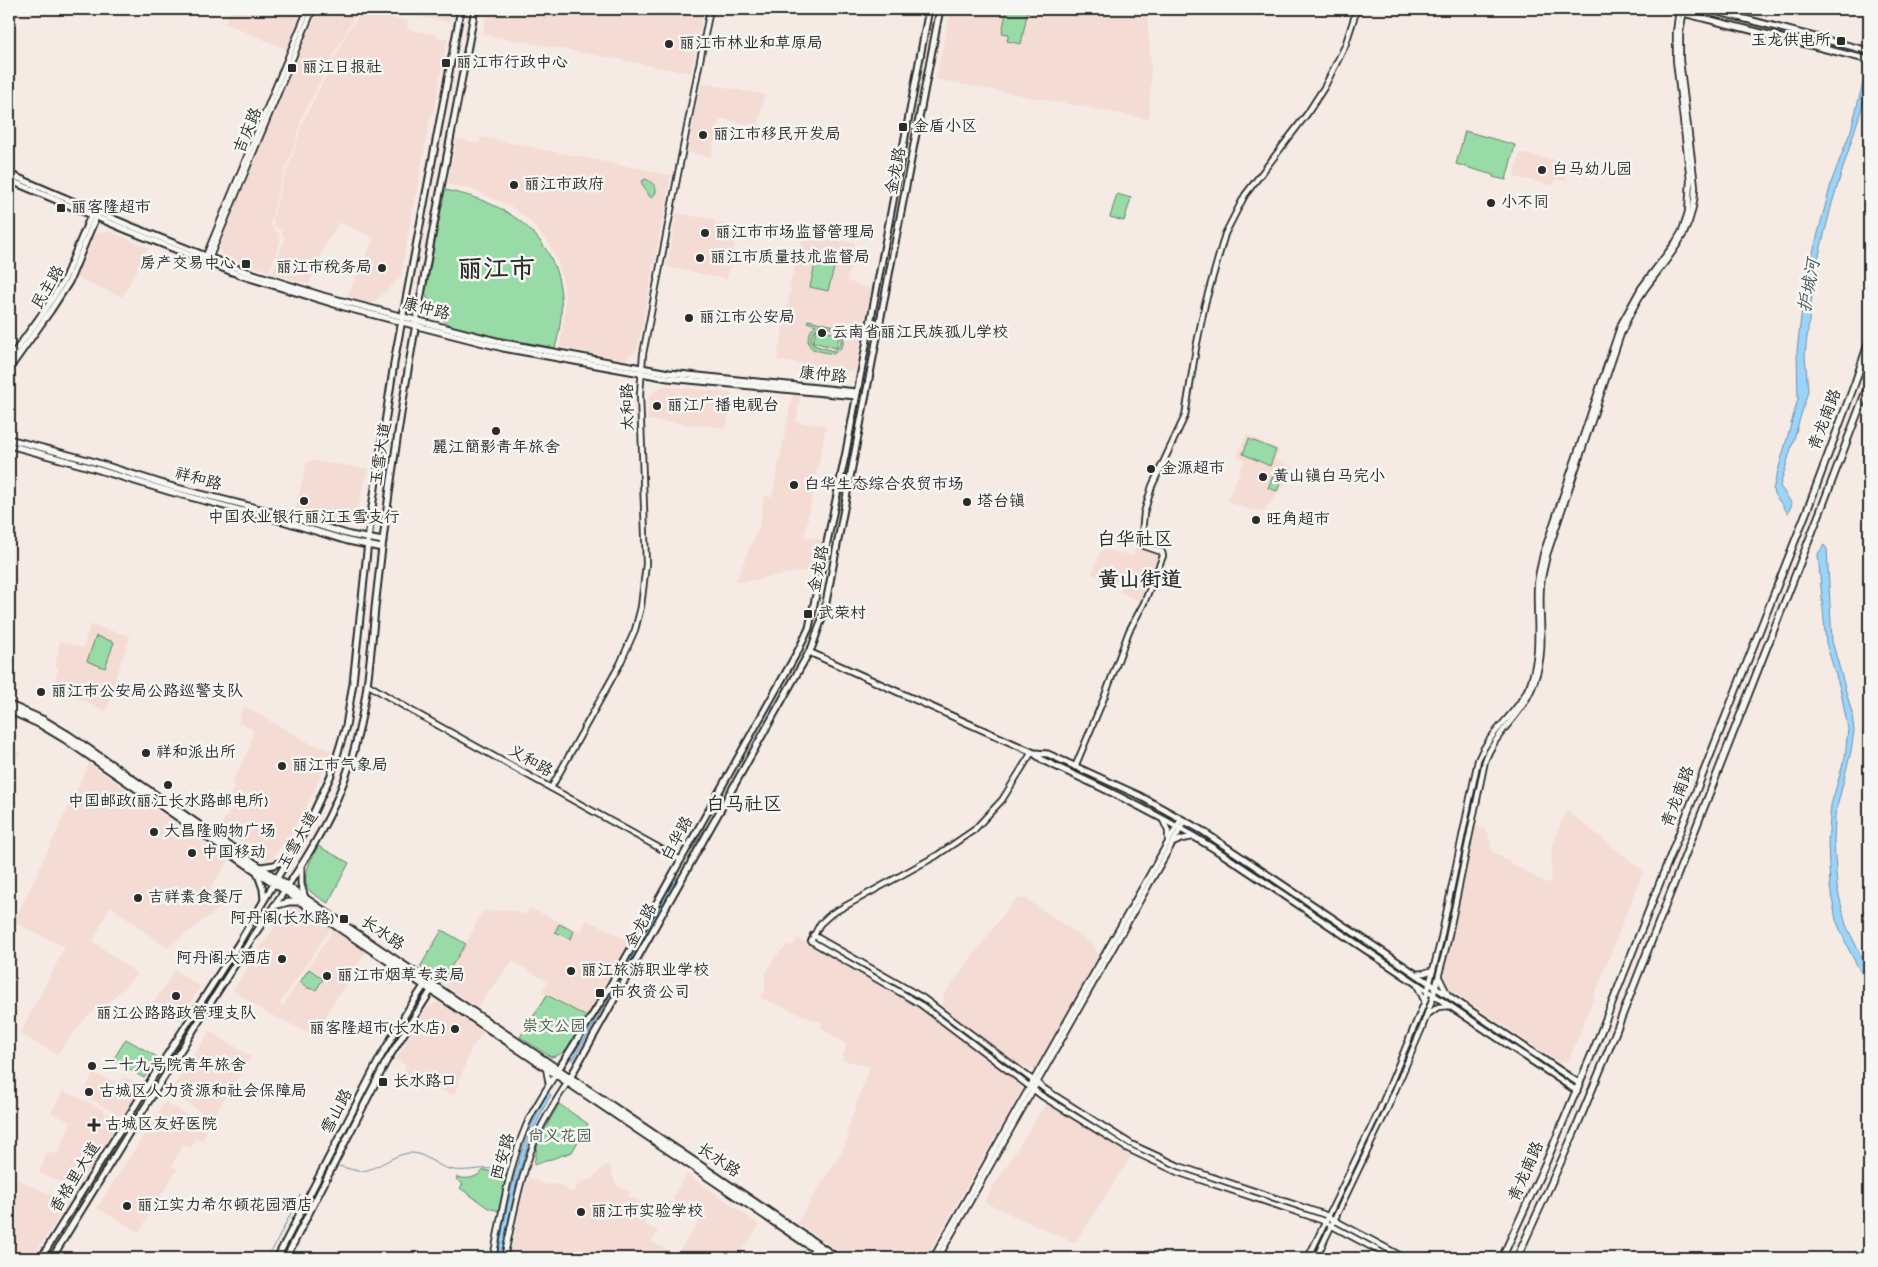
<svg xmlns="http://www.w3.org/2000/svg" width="1878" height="1267" viewBox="0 0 1878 1267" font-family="Dekko,'LXGW WenKai TC',sans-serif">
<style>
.built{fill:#f4dbd3}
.green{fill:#98dba7;stroke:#628369;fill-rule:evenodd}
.water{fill:#9bd4fa;stroke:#6e90a7}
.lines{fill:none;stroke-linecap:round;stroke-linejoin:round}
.stream{stroke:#6e90a7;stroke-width:1}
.tertiary-casing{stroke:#2b2b2b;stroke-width:8}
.secondary-casing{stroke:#2b2b2b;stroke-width:9}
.primary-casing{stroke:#2b2b2b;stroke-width:9}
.trunk-casing{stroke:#2b2b2b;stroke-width:10}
.tertiary{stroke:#f6f6f2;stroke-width:4.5}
.secondary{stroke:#f6f6f2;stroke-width:5}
.primary{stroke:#f6f6f2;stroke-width:5.5}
.trunk{stroke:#f6f6f2;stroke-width:6}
.poi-dot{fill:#2b2b2b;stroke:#f6f6f2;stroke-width:2}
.labels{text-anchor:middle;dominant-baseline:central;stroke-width:5;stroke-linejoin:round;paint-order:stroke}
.poi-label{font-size:16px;fill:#2b2b2b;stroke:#f6f6f2;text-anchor:start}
.street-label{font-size:16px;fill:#2b2b2b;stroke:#f6f6f2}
.park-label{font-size:16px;fill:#46574a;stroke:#f6f6f2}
.water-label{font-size:18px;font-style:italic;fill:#47555f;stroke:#f6f6f2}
.quarter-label{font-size:19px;fill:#2b2b2b;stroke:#f6f6f2}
.district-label{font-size:21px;font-weight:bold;fill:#2b2b2b;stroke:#f6f6f2}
.town-label{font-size:26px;font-weight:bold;fill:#2b2b2b;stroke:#f6f6f2}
</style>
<rect width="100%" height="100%" fill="#f5eae4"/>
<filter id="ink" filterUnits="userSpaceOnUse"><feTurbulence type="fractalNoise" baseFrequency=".02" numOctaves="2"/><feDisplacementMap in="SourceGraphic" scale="10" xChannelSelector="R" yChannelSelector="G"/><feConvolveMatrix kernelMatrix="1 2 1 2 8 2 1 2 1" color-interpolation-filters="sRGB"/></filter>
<g filter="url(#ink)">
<g class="built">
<path d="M231,9H304L288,50L225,23Z"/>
<path d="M318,9H339L355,11L356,13L303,114L291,156L281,179L270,224L279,235L280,241L269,271L224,257L221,252L220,244Z"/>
<path d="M377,9H452L449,22Z"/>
<path d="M488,9H620L666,18L669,9H704L691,73L483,34Z"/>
<path d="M951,9H1108L1147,16L1151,69L1149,119L936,79Z"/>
<path d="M361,12L408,21L407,29L436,35V37L447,39L433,114H431L400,278L372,304L347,296L374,238L339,222L325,244L309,284L272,273L285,239L281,231L274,225L273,218L283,179L293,156L302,124L348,31Z"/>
<path d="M701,83L764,95L758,126L719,118L711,157L688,152Z"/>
<path d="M481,137L671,175L637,350L625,359L560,347L565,311L564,285L558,262L548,242L527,218L510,206L474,190L448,184L457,139L479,144Z"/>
<path d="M1520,153L1569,163L1565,181L1556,179L1554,185L1514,177Z"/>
<path d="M677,213L714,220V223L738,227L727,279L667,267Z"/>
<path d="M108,231L149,248L122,297L76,277L96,234Z"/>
<path d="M802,240L855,242L847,281L871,289L855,371L777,360L791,288L789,287Z"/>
<path d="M667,386L732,393L726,428L647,420L649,397L658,388Z"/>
<path d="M793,394L800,395L796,422L826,426L804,537L823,540L818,569L740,582L736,581L760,524L764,496L772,497Z"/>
<path d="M1247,435L1280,450L1275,459L1293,467L1284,486L1264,510H1251L1227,501L1245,460L1237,456Z"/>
<path d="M314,461L368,469L359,505L354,514L348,519L337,523L295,513L306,465L311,461Z"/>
<path d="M1137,545L1160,554L1141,602L1120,592L1123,584L1092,574L1102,549L1133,556Z"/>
<path d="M90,625L130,636L115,680L117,682L106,711L64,691L66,687L54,682L59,667L55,666L60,641L83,648Z"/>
<path d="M244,706L313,745L331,750L313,794L296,825L272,859L266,860L219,828L235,804L227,799L235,787L231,784L249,749L254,729L238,722Z"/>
<path d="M9,747L20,753L9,775Z"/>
<path d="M89,764L229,860L209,889L225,901L221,907L167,948L110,906L93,941L137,974L107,1004L88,1015L57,1054L20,1034L65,947L14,922Z"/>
<path d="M1566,810L1643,871L1569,1060L1560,1063L1451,990L1444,978L1473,825L1484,829L1488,833L1492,852L1546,883L1551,881L1552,848Z"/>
<path d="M1019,899H1026L1091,943L1098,954V958L1035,1069L1021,1066L948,1012L943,1004V996L1013,902Z"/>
<path d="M298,906L331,928L279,1004L283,1006L334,928L366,952L328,1011L316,1036L265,1012L233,990L287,909Z"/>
<path d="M530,908L581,932L587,920L629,941L587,1017L542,992L548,982L512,961L477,1007L441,982L466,944L482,912L508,909L526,915Z"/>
<path d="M799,939L913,1005L1017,1080L1022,1090L925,1258H849L797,1223L841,1153L850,1135L846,1134L870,1066L842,1060L847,1045L821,1027L822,1023L761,998L765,990V974L777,955L788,945L791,946Z"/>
<path d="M175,970L200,987L180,1020L152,1005Z"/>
<path d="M438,1002L483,1032L471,1049L454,1095L403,1074L406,1066L396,1059L428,1007Z"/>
<path d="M210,1031L251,1057L212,1118L173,1095L174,1085Z"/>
<path d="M93,1073L108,1080L121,1082L124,1077L142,1086L122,1117L83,1095Z"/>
<path d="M63,1091L93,1104L120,1122L71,1197L59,1192L63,1183L39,1173L48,1151L58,1155L71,1122L51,1113Z"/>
<path d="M165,1102L208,1127L202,1141L195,1138L191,1148L182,1144L172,1166L177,1169L139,1232L97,1208Z"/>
<path d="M1047,1102L1131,1156L1075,1243L984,1202Z"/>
<path d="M609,1165L616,1185L630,1192L628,1196L641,1202L638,1210L648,1215L644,1224L658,1231L651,1242L677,1254L701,1219L672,1199L687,1174L760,1225L736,1258H510L521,1203L529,1177L545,1185L559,1184L570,1192L573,1191L581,1182L591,1180L603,1167Z"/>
<path d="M9,1176L68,1202L32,1258H9Z"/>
</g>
<g class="green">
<path d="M992,9H1028L1021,44L1007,41L1009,34L1002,33L1006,12Z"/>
<path d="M1465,131L1515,145L1506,180L1493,177V175L1456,164Z"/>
<path d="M645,179C651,181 657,186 656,192L653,197H650L641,182Z"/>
<path d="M445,190C529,206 580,260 555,348L493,336L449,325L435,312L425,294Z"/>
<path d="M1117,194L1131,198L1124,221L1110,217Z"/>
<path d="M817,255L836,260L828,291L810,287Z"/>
<path d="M808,320L848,329V332L841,331C847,340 843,349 833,354C827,352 819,352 813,349C804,343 809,330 816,325L807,322ZM819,326C828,327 843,329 841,341C840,347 837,348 833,351L813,345C809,338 813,330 819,326Z"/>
<path d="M816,329L840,335L836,348L813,342Z"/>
<path d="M1249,439L1276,450L1270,466L1243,454Z"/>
<path d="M1275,471L1284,475L1277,491L1268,488Z"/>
<path d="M96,636L114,642L105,668L87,661Z"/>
<path d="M318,846L349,863L328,903C323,900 316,896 311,892C298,879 312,859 318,846Z"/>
<path d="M559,924L574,931L571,939L555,932Z"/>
<path d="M442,930L466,944L441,982L420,967Z"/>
<path d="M309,969L323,979L316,990L308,988L300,982Z"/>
<path d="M547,995L587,1017C577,1033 571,1054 551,1057L520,1037Z"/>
<path d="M126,1039L157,1057L144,1078L113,1060Z"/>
<path d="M559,1104L588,1124L572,1152L534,1165L538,1141Z"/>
<path d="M484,1170L508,1176L500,1211L488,1208L460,1188L463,1184L456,1179L457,1177C468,1180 476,1178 484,1170Z"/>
</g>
<g class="water">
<path d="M1867,67H1869L1868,88L1832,203L1815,271L1805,354L1808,391L1780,486L1792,504L1788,513L1774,494L1773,489L1798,399L1797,351L1805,283L1832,180L1851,130Z"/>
<path d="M1824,545L1827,549L1832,641L1852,713L1854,731L1851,751L1835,815L1834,842L1837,887L1846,925L1869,972V988L1848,948L1836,920L1830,887L1828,843L1831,805L1845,757L1848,729L1841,692L1826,643L1818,554Z"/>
<path d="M675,877L678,879L573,1060L571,1059Z"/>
<path d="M548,1093L551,1095C521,1145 512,1201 501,1258H497C508,1201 518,1144 548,1093Z"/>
</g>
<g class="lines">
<g class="stream">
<path d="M693,849L705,827"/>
<path d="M339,1166C347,1168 354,1171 362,1171C380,1169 395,1152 413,1153C425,1154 437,1166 449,1169C464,1173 479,1167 495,1169"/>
<path d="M265,1258L274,1247L300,1195"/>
</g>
<g class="tertiary-casing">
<g id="tertiary">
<path d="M205,258L308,9"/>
<path d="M209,259L313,9"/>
<path d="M367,684L412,711L681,860"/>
<path d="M1032,752L1002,800L974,830L936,856L831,914L820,924L811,941L920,1004L1042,1096L1128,1149L1177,1172L1321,1220L1392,1258"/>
<path d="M1075,767L1104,698L1129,631L1144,603L1163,556L1162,552L1144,546L1141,543L1144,513L1152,486L1185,416L1196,348L1205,304L1225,234L1245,195L1307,114L1325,86L1345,46L1357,9"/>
<path d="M551,788L620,664L635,630L641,607L646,564L640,394L643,354L710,9"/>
<path d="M1163,820L1168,831V841"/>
<path d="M1173,843L1182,839L1194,837"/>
<path d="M813,935L923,998L1046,1090L1131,1144L1179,1166L1323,1214L1405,1258"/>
<path d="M1416,974L1424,973L1433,970"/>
<path d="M1439,977L1448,995"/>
<path d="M1417,985L1424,1000"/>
<path d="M1427,1015L1438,1007L1450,1006"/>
<path d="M546,1068L549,1085"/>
<path d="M493,1258C502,1214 508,1168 526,1126C534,1107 546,1090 557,1072"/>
<path d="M504,1258C514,1214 521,1169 541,1127C549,1111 559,1096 569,1080"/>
<path d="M933,1258L1181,819"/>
<path d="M938,1258L1185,821"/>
<path d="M1308,1258L1379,1111L1425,1001L1440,943L1478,760C1490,730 1518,714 1530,684C1542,652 1536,620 1537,588C1537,577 1541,565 1543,554L1621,324L1641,288L1675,243L1682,231L1688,212L1690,180L1676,60V33L1679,9"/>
<path d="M1316,1258L1385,1114L1422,1028L1433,997L1447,944L1485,761C1497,729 1524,715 1535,680C1547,646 1538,618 1541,585C1542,575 1545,565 1547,555L1621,334C1628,318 1635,303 1645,289C1670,254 1695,232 1695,186L1680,60V33L1684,9"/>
</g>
</g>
<g class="secondary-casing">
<g id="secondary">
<path d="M1667,9L1869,60"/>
<path d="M1707,9L1869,51"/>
<path d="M9,174L128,225L241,270L323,296L504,343L669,373L857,392"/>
<path d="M9,180L127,230L240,275L351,309L503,348L668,378L856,396"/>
<path d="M9,360L47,307L64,280L92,213"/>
<path d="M9,369L51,310L69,282L97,214"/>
<path d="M9,439L88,460L173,487L288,516L350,535L383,541"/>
<path d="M9,445L86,466L171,492L286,522L348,541L382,548"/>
<path d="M809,652L1032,752L1044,761C1110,791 1173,821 1233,861L1577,1091"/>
<path d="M1035,753L1048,754L1138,795L1201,830L1580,1084"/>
<path d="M261,867L274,865L289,858"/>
<path d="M301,867V884L305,898"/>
<path d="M257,872L263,889L264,900"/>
<path d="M274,906L289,902H300"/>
<path d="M558,1070L605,995L799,649L809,628L846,452L929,9"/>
<path d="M570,1078L790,686L812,647L824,613L940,9"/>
<path d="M41,1258L149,1083L239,943L306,829L331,775L346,726L353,683L371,514L395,357L461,9"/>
<path d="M52,1258C114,1156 177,1055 241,955C278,898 321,845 344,781C365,725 370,667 375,608C380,564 385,519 392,474C414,318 446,164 475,9"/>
<path d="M277,1258L380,1058L408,1010L426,983"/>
<path d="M286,1258L386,1062L432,989"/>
</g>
</g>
<g class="primary-casing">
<g id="primary">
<path d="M1502,1258L1547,1160L1596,1044L1810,503L1855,383L1869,341"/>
<path d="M1517,1258L1574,1133L1609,1049L1822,507L1869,383"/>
</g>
</g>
<g class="trunk-casing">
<g id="trunk">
<path d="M9,705L43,720L68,735L341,923L837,1258"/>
<path d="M9,710L40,724L65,739L338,927L828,1258"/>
</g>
</g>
<use href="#tertiary" class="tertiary"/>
<use href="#secondary" class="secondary"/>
<use href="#primary" class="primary"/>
<use href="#trunk" class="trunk"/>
</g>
</g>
<g class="poi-dot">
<rect x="1836" y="36" width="10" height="10" rx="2.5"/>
<circle cx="669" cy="44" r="5"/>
<rect x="441" y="58" width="10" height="10" rx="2.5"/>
<rect x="287" y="63" width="10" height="10" rx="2.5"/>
<rect x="898" y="122" width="10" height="10" rx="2.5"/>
<circle cx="703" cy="135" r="5"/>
<circle cx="1542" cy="170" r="5"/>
<circle cx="514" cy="185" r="5"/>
<circle cx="1491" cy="203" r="5"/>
<rect x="56" y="203" width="10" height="10" rx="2.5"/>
<circle cx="705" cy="233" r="5"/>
<circle cx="700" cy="258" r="5"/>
<rect x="241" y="259" width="10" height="10" rx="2.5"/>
<circle cx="382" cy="268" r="5"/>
<circle cx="689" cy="318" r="5"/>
<circle cx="822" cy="333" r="5"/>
<circle cx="657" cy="406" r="5"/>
<circle cx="496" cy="431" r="5"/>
<circle cx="1151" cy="469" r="5"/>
<circle cx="1263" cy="477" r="5"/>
<circle cx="794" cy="485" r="5"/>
<circle cx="304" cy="501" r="5"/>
<circle cx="967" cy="502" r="5"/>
<circle cx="1256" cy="520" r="5"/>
<rect x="803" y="609" width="10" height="10" rx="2.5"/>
<circle cx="41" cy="692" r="5"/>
<circle cx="146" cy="753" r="5"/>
<circle cx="282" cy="766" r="5"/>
<circle cx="168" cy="785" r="5"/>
<circle cx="154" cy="832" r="5"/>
<circle cx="192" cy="853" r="5"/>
<circle cx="138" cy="898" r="5"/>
<rect x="339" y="914" width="10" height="10" rx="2.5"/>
<circle cx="282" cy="959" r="5"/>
<circle cx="571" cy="971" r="5"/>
<circle cx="327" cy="976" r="5"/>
<rect x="595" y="988" width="10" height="10" rx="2.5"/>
<circle cx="176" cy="996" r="5"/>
<circle cx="455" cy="1029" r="5"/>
<circle cx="92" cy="1066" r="5"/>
<rect x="378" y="1077" width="10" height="10" rx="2.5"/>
<circle cx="89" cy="1092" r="5"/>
<path d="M91.5 1117.5h5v5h5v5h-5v5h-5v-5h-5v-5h5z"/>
<circle cx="127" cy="1206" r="5"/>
<circle cx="581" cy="1212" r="5"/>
</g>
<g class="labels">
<g class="poi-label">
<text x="1831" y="41" text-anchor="end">玉龙供电所</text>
<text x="679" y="44">丽江市林业和草原局</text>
<text x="456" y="63">丽江市行政中心</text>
<text x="302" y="68">丽江日报社</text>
<text x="913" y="127">金盾小区</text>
<text x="713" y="135">丽江市移民开发局</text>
<text x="1552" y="170">白马幼儿园</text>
<text x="524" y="185">丽江市政府</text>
<text x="1501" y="203">小不同</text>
<text x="71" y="208">丽客隆超市</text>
<text x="715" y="233">丽江市市场监督管理局</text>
<text x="710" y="258">丽江市质量技术监督局</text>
<text x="236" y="264" text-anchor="end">房产交易中心</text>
<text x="372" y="268" text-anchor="end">丽江市税务局</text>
<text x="699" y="318">丽江市公安局</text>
<text x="832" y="333">云南省丽江民族孤儿学校</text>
<text x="667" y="406">丽江广播电视台</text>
<text x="496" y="448" text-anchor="middle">麗江簡影青年旅舍</text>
<text x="1161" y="469">金源超市</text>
<text x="1273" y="477">黄山镇白马完小</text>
<text x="804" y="485">白华生态综合农贸市场</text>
<text x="977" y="502">塔台镇</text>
<text x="304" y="518" text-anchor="middle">中国农业银行丽江玉雪支行</text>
<text x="1266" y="520">旺角超市</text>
<text x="818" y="614">武荣村</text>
<text x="51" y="692">丽江市公安局公路巡警支队</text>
<text x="156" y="753">祥和派出所</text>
<text x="292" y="766">丽江市气象局</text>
<text x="168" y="802" text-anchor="middle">中国邮政(丽江长水路邮电所)</text>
<text x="164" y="832">大昌隆购物广场</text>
<text x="202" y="853">中国移动</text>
<text x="148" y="898">吉祥素食餐厅</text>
<text x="334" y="919" text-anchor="end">阿丹阁(长水路)</text>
<text x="272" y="959" text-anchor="end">阿丹阁大酒店</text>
<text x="581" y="971">丽江旅游职业学校</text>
<text x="337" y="976">丽江市烟草专卖局</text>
<text x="610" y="993">市农资公司</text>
<text x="176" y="1014" text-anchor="middle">丽江公路路政管理支队</text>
<text x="445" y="1029" text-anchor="end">丽客隆超市(长水店)</text>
<text x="102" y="1066">二十九号院青年旅舍</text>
<text x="393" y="1082">长水路口</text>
<text x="99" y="1092">古城区人力资源和社会保障局</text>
<text x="105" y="1125">古城区友好医院</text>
<text x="137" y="1206">丽江实力希尔顿花园酒店</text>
<text x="591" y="1212">丽江市实验学校</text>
</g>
<g class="street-label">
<text transform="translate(249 131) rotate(-67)">吉庆路</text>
<text transform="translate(897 171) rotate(-79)">金龙路</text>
<text transform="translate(49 288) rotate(-59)">民主路</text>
<text transform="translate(426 310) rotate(14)">康仲路</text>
<text transform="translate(823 376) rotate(6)">康仲路</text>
<text transform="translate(629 407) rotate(-91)">太和路</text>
<text transform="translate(1826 420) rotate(-69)">青龙南路</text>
<text transform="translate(382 454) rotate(-81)">玉雪大道</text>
<text transform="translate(198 480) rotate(15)">祥和路</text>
<text transform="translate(820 569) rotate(-79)">金龙路</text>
<text transform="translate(530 762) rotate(29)">义和路</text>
<text transform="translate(1679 797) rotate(-69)">青龙南路</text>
<text transform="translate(678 839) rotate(-61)">白华路</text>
<text transform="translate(299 841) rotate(-60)">玉雪大道</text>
<text transform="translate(642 926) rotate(-61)">金龙路</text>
<text transform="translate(382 934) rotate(34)">长水路</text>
<text transform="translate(338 1112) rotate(-62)">雪山路</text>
<text transform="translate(504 1157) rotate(-74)">西安路</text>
<text transform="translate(718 1161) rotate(34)">长水路</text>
<text transform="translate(1527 1172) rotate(-66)">青龙南路</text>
<text transform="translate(76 1178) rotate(-58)">香格里大道</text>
</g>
<g class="park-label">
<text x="554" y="1027">崇文公园</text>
<text x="560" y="1137">尚义花园</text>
</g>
<g class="water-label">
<text transform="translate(1811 286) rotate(-80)">护城河</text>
</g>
<g class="quarter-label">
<text x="1135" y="541">白华社区</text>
<text x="744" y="806">白马社区</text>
</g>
<g class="district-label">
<text x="1140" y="582">黄山街道</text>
</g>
<g class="town-label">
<text x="496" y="271">丽江市</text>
</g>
</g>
<rect width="1878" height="1267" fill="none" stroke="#f6f6f2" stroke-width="30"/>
<rect x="15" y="15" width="1848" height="1237" fill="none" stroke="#2b2b2b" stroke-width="2" filter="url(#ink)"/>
</svg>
